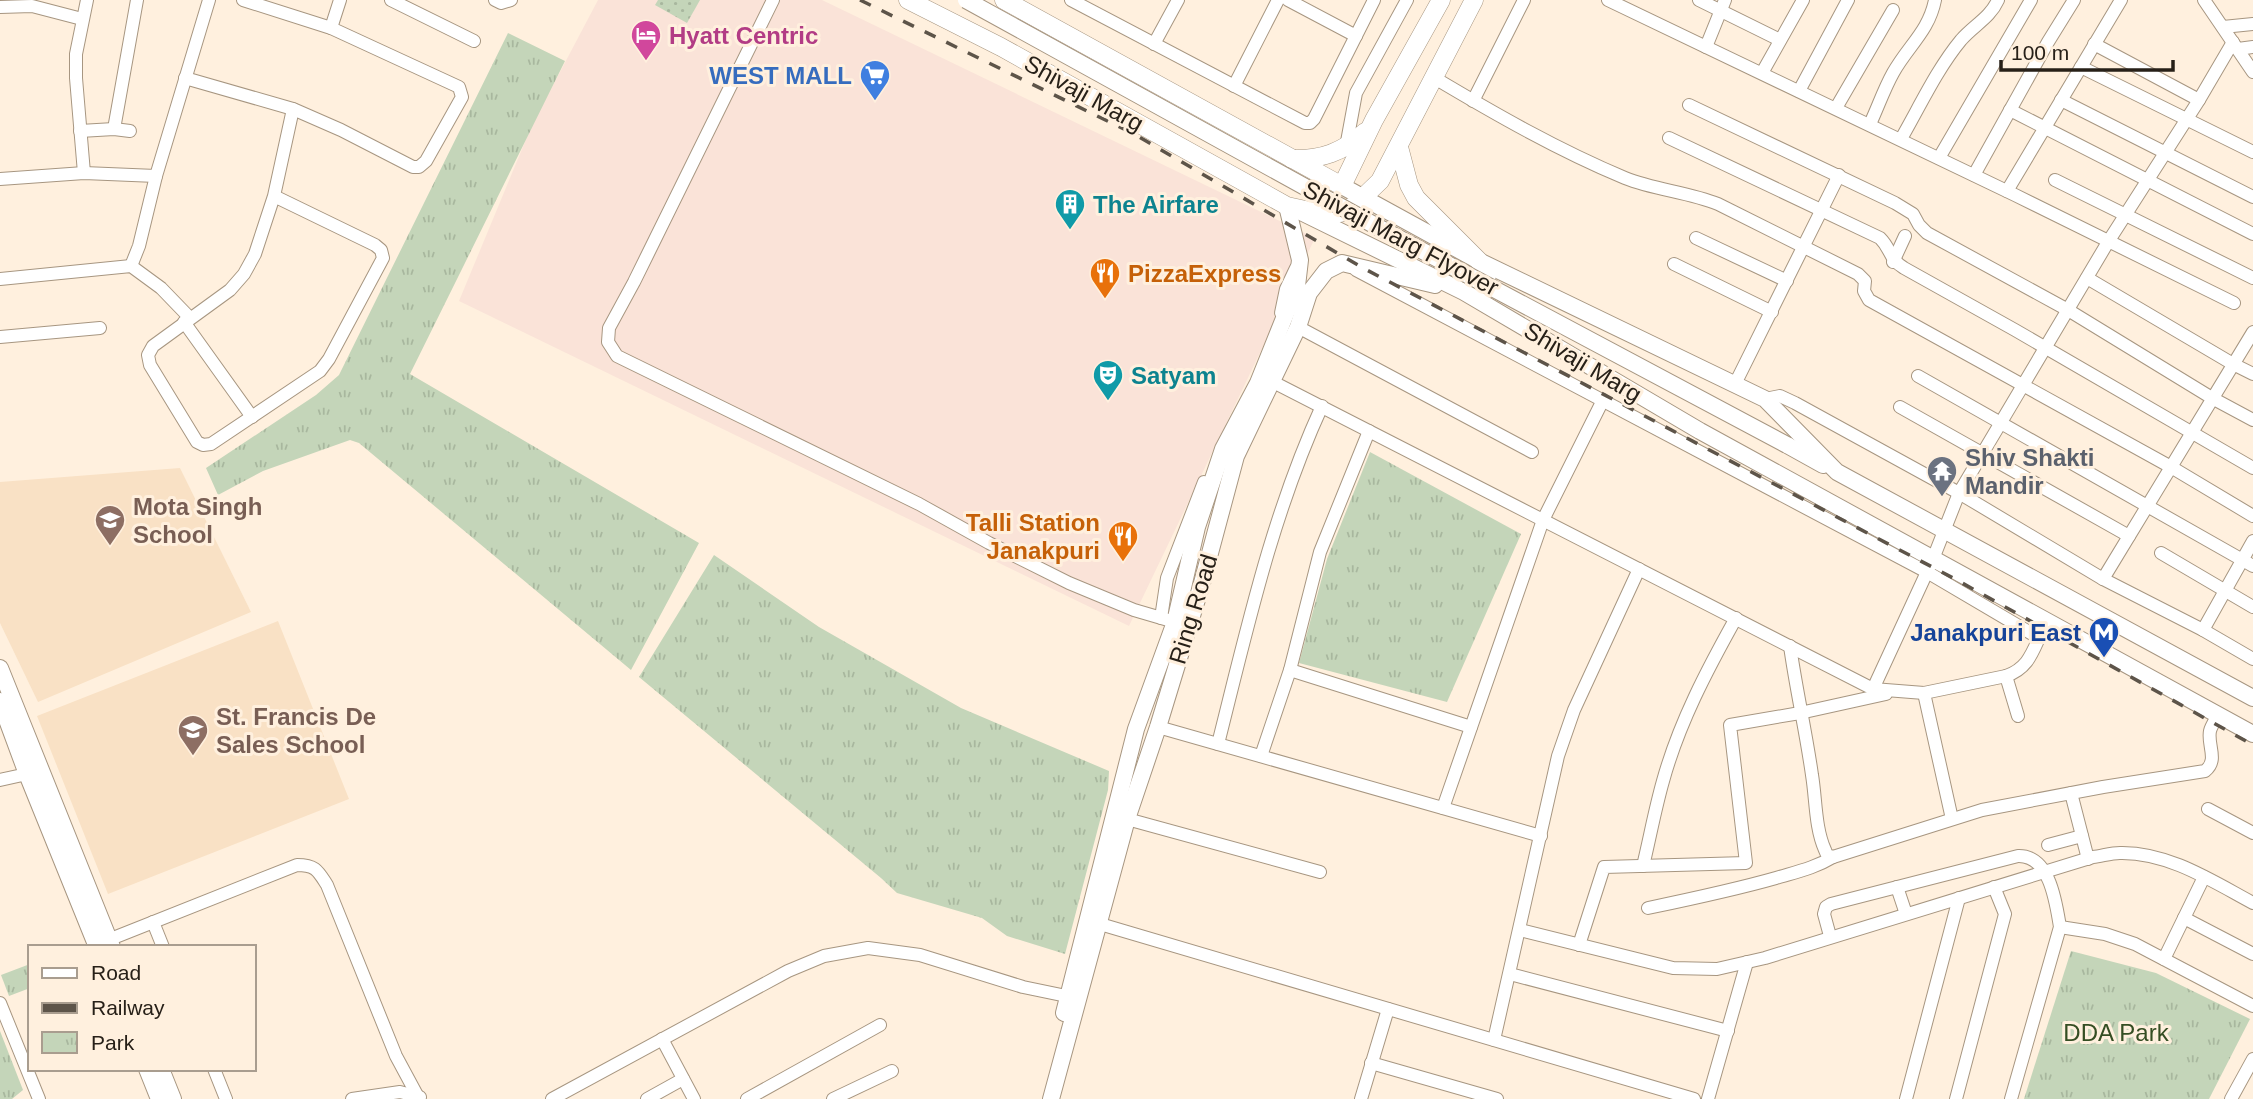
<svg xmlns="http://www.w3.org/2000/svg" width="2253" height="1099" viewBox="0 0 2253 1099" font-family="Arial,sans-serif">
<style>
.commercial{fill:#fae3d8}
.built{fill:#f9e1c5}
.grass{fill:url(#grass-dots)}
.park{fill:url(#park-tufts)}
.lines{fill:none;stroke-linecap:round;stroke-linejoin:round}
.street-casing{stroke:#a79681;stroke-width:14}
.secondary-casing{stroke:#a79681;stroke-width:18}
.primary-casing{stroke:#a79681;stroke-width:19}
.street{stroke:#fff;stroke-width:12}
.secondary{stroke:#fff;stroke-width:16}
.primary{stroke:#fff;stroke-width:18}
.rail{stroke:#5d5449;stroke-width:3.5;stroke-dasharray:12 12;stroke-linecap:butt}
.secondary-bridge-casing{stroke:#a79681;stroke-width:18;stroke-linecap:butt}
.secondary-bridge{stroke:#fff;stroke-width:16}
.labels{text-anchor:middle;dominant-baseline:central;stroke-width:6;stroke-linejoin:round;paint-order:stroke}
.hotel-label{font-size:24px;font-weight:bold;fill:#b23c85;stroke:#fff0de;text-anchor:start}
.shop-label{font-size:24px;font-weight:bold;fill:#366cbe;stroke:#fff0de;text-anchor:end}
.street-label{font-size:24px;fill:#272018;stroke:#fff0de}
.culture-label{font-size:24px;font-weight:bold;fill:#0d838f;stroke:#fff0de;text-anchor:start}
.food-label{font-size:24px;font-weight:bold;fill:#c56008;stroke:#fff0de;text-anchor:start}
.worship-label{font-size:24px;font-weight:bold;fill:#5b616d;stroke:#fff0de;text-anchor:start}
.education-label{font-size:24px;font-weight:bold;fill:#785e54;stroke:#fff0de;text-anchor:start}
.transit-label{font-size:24px;font-weight:bold;fill:#164399;stroke:#fff0de;text-anchor:end}
.park-label{font-size:24px;fill:#354e23;stroke:#fff0de}
</style>
<defs>
<pattern id="grass-dots" width="8" height="8" patternUnits="userSpaceOnUse" patternTransform="scale(1.75)"><rect width="8" height="8" fill="#c4d5b9"/><path d="M2 2h.1M6 6h.1" fill="none" stroke="#a8b79e" stroke-width="1.8" stroke-linecap="round"/></pattern>
<pattern id="park-tufts" width="24" height="20" patternUnits="userSpaceOnUse" patternTransform="scale(1.75)"><rect width="24" height="20" fill="#c4d5b9"/><path d="M3 7l-1-3M5 7V3M7 7l1-3M15 17l-1-3M17 17v-4M19 17l1-3" fill="none" stroke="#a8b79e"/></pattern>
</defs>
<rect width="100%" height="100%" fill="#fff0de"/>
<path class="commercial" d="M598,0H822L1315,238L1129,626L459,301L532,125Z"/>
<g class="built">
<path d="M180,468L251,612L38,702L0,623V482Z"/>
<path d="M278,621L349,799L108,894L37,716Z"/>
</g>
<path class="grass" d="M658,0H700L687,23L655,5Z"/>
<g class="park">
<path d="M508,33L565,61L410,374L699,543L631,670L359,443L350,440L263,471L218,495L206,468L316,395L339,375Z"/>
<path d="M1370,452L1521,534L1447,702L1299,663L1327,559Z"/>
<path d="M714,555L819,627L961,708L1109,771L1108,790L1065,954L1007,936L982,918L897,893L881,878L639,677Z"/>
<path d="M2071,951L2156,973L2250,1019L2209,1099H2024Z"/>
<path d="M30,964V988L9,996L1,975Z"/>
<path d="M0,1031L23,1090L12,1099H0Z"/>
</g>
<g class="lines">
<g class="street-casing">
<g id="street">
<path d="M391,0L474,41"/>
<path d="M495,0L501,3L511,0"/>
<path d="M773,0L634,282L609,328L608,342L617,356L919,504L989,543L1069,583L1134,610L1175,622"/>
<path d="M1071,0L1305,123H1310L1314,119L1374,0"/>
<path d="M1288,0L1356,36"/>
<path d="M1608,0L2015,195L2234,303"/>
<path d="M1699,0L1780,40"/>
<path d="M2204,0L2253,72"/>
<path d="M0,7L32,6L82,19"/>
<path d="M2223,27L2253,24"/>
<path d="M331,28L340,0"/>
<path d="M1154,44L1178,0"/>
<path d="M2094,44L2199,100"/>
<path d="M1706,47L1725,0"/>
<path d="M2238,49L2253,47"/>
<path d="M2081,67L2253,152"/>
<path d="M1762,73L1803,0"/>
<path d="M1433,77C1495,114 1558,150 1625,178C1655,190 1688,192 1718,204L1858,274L1865,281L1864,291L1869,300L2171,467L2253,516"/>
<path d="M185,78L293,109L341,130L413,167H419L426,161L462,97L459,87L331,28L243,0"/>
<path d="M1234,86L1278,0"/>
<path d="M1799,91L1848,0"/>
<path d="M2061,100L2253,197"/>
<path d="M1473,101L1524,0"/>
<path d="M1689,105L1895,203L1913,214L1919,225L1927,233L2068,310L2212,398L2253,420"/>
<path d="M1836,108L1893,10"/>
<path d="M2010,110L2253,234"/>
<path d="M1870,124C1878,107 1884,89 1893,73C1908,46 1929,31 1935,0"/>
<path d="M114,129L137,0"/>
<path d="M80,131L114,129L130,131"/>
<path d="M1669,138L1880,238C1892,250 1888,258 1904,268L2015,330L2253,468"/>
<path d="M1901,139C1920,106 1937,69 1961,40C1974,25 1990,18 1998,0"/>
<path d="M1346,147L1356,93L1407,0"/>
<path d="M1939,158L2031,0"/>
<path d="M84,173L76,78V54L87,0"/>
<path d="M1974,175L2048,42L2074,0"/>
<path d="M0,179L84,173L156,176"/>
<path d="M2055,180L2253,278"/>
<path d="M2007,191L2121,0"/>
<path d="M274,196L375,245L381,250L383,258L329,359L320,371L211,444L203,445L197,442L150,365L148,355L153,346L230,290L244,274L255,254L274,196L293,109"/>
<path d="M1696,238L1787,281"/>
<path d="M1893,262L1905,236"/>
<path d="M1674,264L1772,312"/>
<path d="M131,266L139,246L156,176L209,0"/>
<path d="M2087,278L2233,364L2253,374"/>
<path d="M0,279L131,266L161,288L190,318"/>
<path d="M1281,313L1286,289L1296,268"/>
<path d="M184,322L252,417"/>
<path d="M1298,327L1532,452"/>
<path d="M0,337L100,328"/>
<path d="M1918,376L2253,566"/>
<path d="M1273,382L1873,689L1924,693L2006,676C2026,669 2031,656 2039,638L1927,572L1356,270"/>
<path d="M1735,384L1839,175"/>
<path d="M1765,399L1780,396L1795,403L1959,493L2103,579L2203,630L2253,659"/>
<path d="M1900,407L2129,536"/>
<path d="M2161,553L2253,607"/>
<path d="M2103,579L2253,332"/>
<path d="M1161,618L1167,578L1204,482"/>
<path d="M2203,630L2253,541"/>
<path d="M1790,646C1796,689 1806,732 1812,775C1816,799 1815,828 1825,850C1827,856 1828,855 1833,857"/>
<path d="M1290,670L1471,727"/>
<path d="M2006,676L2018,716"/>
<path d="M1873,689L1933,559L1959,493L2108,242L2199,100L2233,42"/>
<path d="M1924,693L1952,819"/>
<path d="M1158,727L1541,836"/>
<path d="M1218,744C1247,629 1272,515 1322,406"/>
<path d="M1261,756L1290,670L1320,552L1369,431"/>
<path d="M0,780L27,774"/>
<path d="M2071,793L2088,859"/>
<path d="M1443,808L1543,520L1603,400"/>
<path d="M2208,809L2253,833"/>
<path d="M1127,819L1320,872"/>
<path d="M2048,845L2082,836"/>
<path d="M1643,866C1650,837 1655,809 1663,781C1679,723 1707,670 1736,618"/>
<path d="M1897,887L1906,914"/>
<path d="M1648,908C1691,899 1734,890 1776,878C1796,872 1815,868 1833,857L1982,810L2103,787L2205,771C2219,760 2207,745 2210,731C2211,726 2216,719 2218,715"/>
<path d="M2184,918L2253,954"/>
<path d="M153,922L163,947"/>
<path d="M1100,924L1694,1099"/>
<path d="M2060,927L2105,934L2135,944L2253,1006"/>
<path d="M1520,930L1673,968L1717,969L1765,958L2093,857C2102,856 2111,853 2120,853C2168,852 2212,881 2253,903"/>
<path d="M1830,936L1824,914L1826,907L1831,904L2018,856C2050,855 2056,903 2060,927L2011,1099"/>
<path d="M103,942L297,865C316,865 318,871 327,885L396,1056L417,1095"/>
<path d="M1579,945L1604,867L1746,863L1730,725L1800,713L1886,694"/>
<path d="M2164,959L2204,877"/>
<path d="M1510,974L1728,1031"/>
<path d="M0,1003L39,1099"/>
<path d="M662,1039L694,1099"/>
<path d="M1494,1040L1558,756L1574,710L1639,569"/>
<path d="M1371,1063L1497,1099"/>
<path d="M214,1069L226,1099"/>
<path d="M352,1099L400,1092L420,1097"/>
<path d="M552,1099L788,971L824,956L868,948L920,955L1023,987L1076,998"/>
<path d="M647,1099L683,1079"/>
<path d="M747,1099L880,1025"/>
<path d="M833,1099L892,1071"/>
<path d="M1361,1099L1388,1009"/>
<path d="M1708,1099L1747,962"/>
<path d="M1906,1099L1959,898"/>
<path d="M1956,1099L2005,914L1994,887"/>
<path d="M2231,1099L2253,1059"/>
</g>
</g>
<g class="secondary-casing">
<g id="secondary">
<path d="M1342,186L1479,261L1765,399L1837,472L2253,698"/>
<path d="M1301,212L1464,292L1700,431L2253,734"/>
<path d="M1477,292C1493,284 1488,273 1479,261"/>
<path d="M1787,445L1823,465"/>
<path d="M0,668L112,947"/>
<path d="M0,701L27,774L97,947"/>
<path d="M1064,1013L1136,729L1175,622L1197,527L1223,449L1258,383L1297,286L1300,260L1287,206"/>
<path d="M147,1069L159,1099"/>
<path d="M161,1069L173,1099"/>
<path d="M1051,1099L1127,819L1158,727L1202,583L1236,456L1298,327L1309,293L1326,271L1342,263L1435,285"/>
</g>
</g>
<g class="primary-casing">
<g id="primary">
<path d="M908,0L1001,47L1287,206L1319,213H1340L1355,205L1380,181L1474,0"/>
<path d="M1004,0L1342,186L1374,120L1441,0"/>
<path d="M1399,147L1409,185L1416,198L1479,261"/>
<path d="M1292,159C1321,160 1343,152 1365,132"/>
</g>
</g>
<use href="#street" class="street"/>
<use href="#secondary" class="secondary"/>
<use href="#primary" class="primary"/>
<path class="rail" d="M860,0L1134,134L1363,268L1955,579L2253,745"/>
<g class="secondary-bridge-casing">
<path id="secondary-bridge" d="M966,0L1374,225L1787,445"/>
</g>
<use href="#secondary-bridge" class="secondary-bridge"/>
</g>
<defs>
<g id="hotel-pin" transform="scale(1.575)"><path d="M0 17L-7.5 6A9.5 9.5 0 1 1 7.5 6Z" fill="#d1479c" stroke="#fff0de"/><path d="M-6-4.5h1.5V1H6V5H4.5V3h-9V5H-6ZM-4 0a1.8 1.8 0 1 1 3.6 0ZM.5 0V-2.5h3Q6-2.5 6 0Z" fill="#fff"/></g>
<g id="supermarket-pin" transform="scale(1.575)"><path d="M0 17L-7.5 6A9.5 9.5 0 1 1 7.5 6Z" fill="#3f7fe0" stroke="#fff0de"/><path d="M-6-5.5h2.5l.6 2H6L4.5 2H-2.5L-4.4-4H-6ZM-1.5 3.2a1.3 1.3 0 1 0 .1 0ZM3 3.2a1.3 1.3 0 1 0 .1 0Z" fill="#fff"/></g>
<g id="building-pin" transform="scale(1.575)"><path d="M0 17L-7.5 6A9.5 9.5 0 1 1 7.5 6Z" fill="#0f9aa8" stroke="#fff0de"/><path d="M-4-6H4V6H1V3H-1V6H-4ZM-2.5-4.3h1.7v1.8h-1.7ZM.8-4.3h1.7v1.8H.8ZM-2.5-1h1.7V.8h-1.7ZM.8-1h1.7V.8H.8Z" fill="#fff"/></g>
<g id="restaurant-pin" transform="scale(1.575)"><path d="M0 17L-7.5 6A9.5 9.5 0 1 1 7.5 6Z" fill="#e8710a" stroke="#fff0de"/><path d="M-5-6h1v4h1v-4h1v4h1v-4h1v5L-1.5 .5V6h-2V.5L-5-1ZM5-6V6H3V1.5H1.5Q1.5-4 5-6Z" fill="#fff"/></g>
<g id="theatre-pin" transform="scale(1.575)"><path d="M0 17L-7.5 6A9.5 9.5 0 1 1 7.5 6Z" fill="#0f9aa8" stroke="#fff0de"/><path d="M-5-5.5Q0-4 5-5.5V0Q5 5 0 6Q-5 5-5 0ZM-3.3-2.5H-1v1.5H-3.3ZM1-2.5H3.3v1.5H1ZM-2.8 1Q0 5.5 2.8 1Z" fill="#fff"/></g>
<g id="temple-pin" transform="scale(1.575)"><path d="M0 17L-7.5 6A9.5 9.5 0 1 1 7.5 6Z" fill="#6b7280" stroke="#fff0de"/><path d="M0-6L5-2H3V0L6.5 2.5H4V6H1.5V3h-3V6H-4V2.5H-6.5L-3 0V-2H-5Z" fill="#fff"/></g>
<g id="school-pin" transform="scale(1.575)"><path d="M0 17L-7.5 6A9.5 9.5 0 1 1 7.5 6Z" fill="#8d6e63" stroke="#fff0de"/><path d="M0-5L7-2L0 1L-7-2ZM-4 1L0 2.5L4 1V4Q0 6-4 4Z" fill="#fff"/></g>
<g id="metro-pin" transform="scale(1.575)"><path d="M0 17L-7.5 6A9.5 9.5 0 1 1 7.5 6Z" fill="#1a4fb4" stroke="#fff0de"/><path d="M-5.5 5V-5H-3L0 0L3-5H5.5V5H3V-.5L0 4L-3-.5V5Z" fill="#fff"/></g>
</defs>
<g fill-rule="evenodd">
<use href="#hotel-pin" x="646" y="35"/>
<use href="#supermarket-pin" x="875" y="75"/>
<use href="#building-pin" x="1070" y="204"/>
<use href="#restaurant-pin" x="1105" y="273"/>
<use href="#theatre-pin" x="1108" y="375"/>
<use href="#temple-pin" x="1942" y="471"/>
<use href="#school-pin" x="110" y="520"/>
<use href="#restaurant-pin" x="1123" y="536"/>
<use href="#metro-pin" x="2104" y="632"/>
<use href="#school-pin" x="193" y="730"/>
</g>
<g class="labels">
<g class="hotel-label">
<text x="669" y="35">Hyatt Centric</text>
</g>
<g class="shop-label">
<text x="852" y="75">WEST MALL</text>
</g>
<g class="street-label">
<text transform="translate(1084 93) rotate(29)">Shivaji Marg</text>
<text transform="translate(1401 238) rotate(28)">Shivaji Marg Flyover</text>
<text transform="translate(1583 362) rotate(31)">Shivaji Marg</text>
<text transform="translate(1193 609) rotate(-73)">Ring Road</text>
</g>
<g class="culture-label">
<text x="1093" y="204">The Airfare</text>
<text x="1131" y="375">Satyam</text>
</g>
<g class="food-label">
<text x="1128" y="273">PizzaExpress</text>
<text x="1100" y="522" text-anchor="end">Talli Station<tspan x="1100" dy="28">Janakpuri</tspan></text>
</g>
<g class="worship-label">
<text x="1965" y="457">Shiv Shakti<tspan x="1965" dy="28">Mandir</tspan></text>
</g>
<g class="education-label">
<text x="133" y="506">Mota Singh<tspan x="133" dy="28">School</tspan></text>
<text x="216" y="716">St. Francis De<tspan x="216" dy="28">Sales School</tspan></text>
</g>
<g class="transit-label">
<text x="2081" y="632">Janakpuri East</text>
</g>
<g class="park-label">
<text x="2116" y="1032">DDA Park</text>
</g>
</g>
<rect x="28" y="945" width="228" height="126" fill="#fff0de" stroke="#a99d8f" stroke-width="2"/>
<rect x="42" y="968" width="35" height="10" fill="#ffffff" stroke="#a99d8f" stroke-width="2"/>
<text x="91" y="980" font-size="21" fill="#272018">Road</text>
<rect x="42" y="1003" width="35" height="10" fill="#5d5449" stroke="#a99d8f" stroke-width="2"/>
<text x="91" y="1015" font-size="21" fill="#272018">Railway</text>
<rect x="42" y="1032" width="35" height="21" fill="url(#park-tufts)" stroke="#a99d8f" stroke-width="2"/>
<text x="91" y="1050" font-size="21" fill="#272018">Park</text>
<path d="M2001 60v10h172v-10" fill="none" stroke="#272018" stroke-width="3.5"/>
<text x="2011" y="60" font-size="21" fill="#272018" stroke="#fff0de" stroke-width="5" paint-order="stroke">100 m</text>
</svg>
